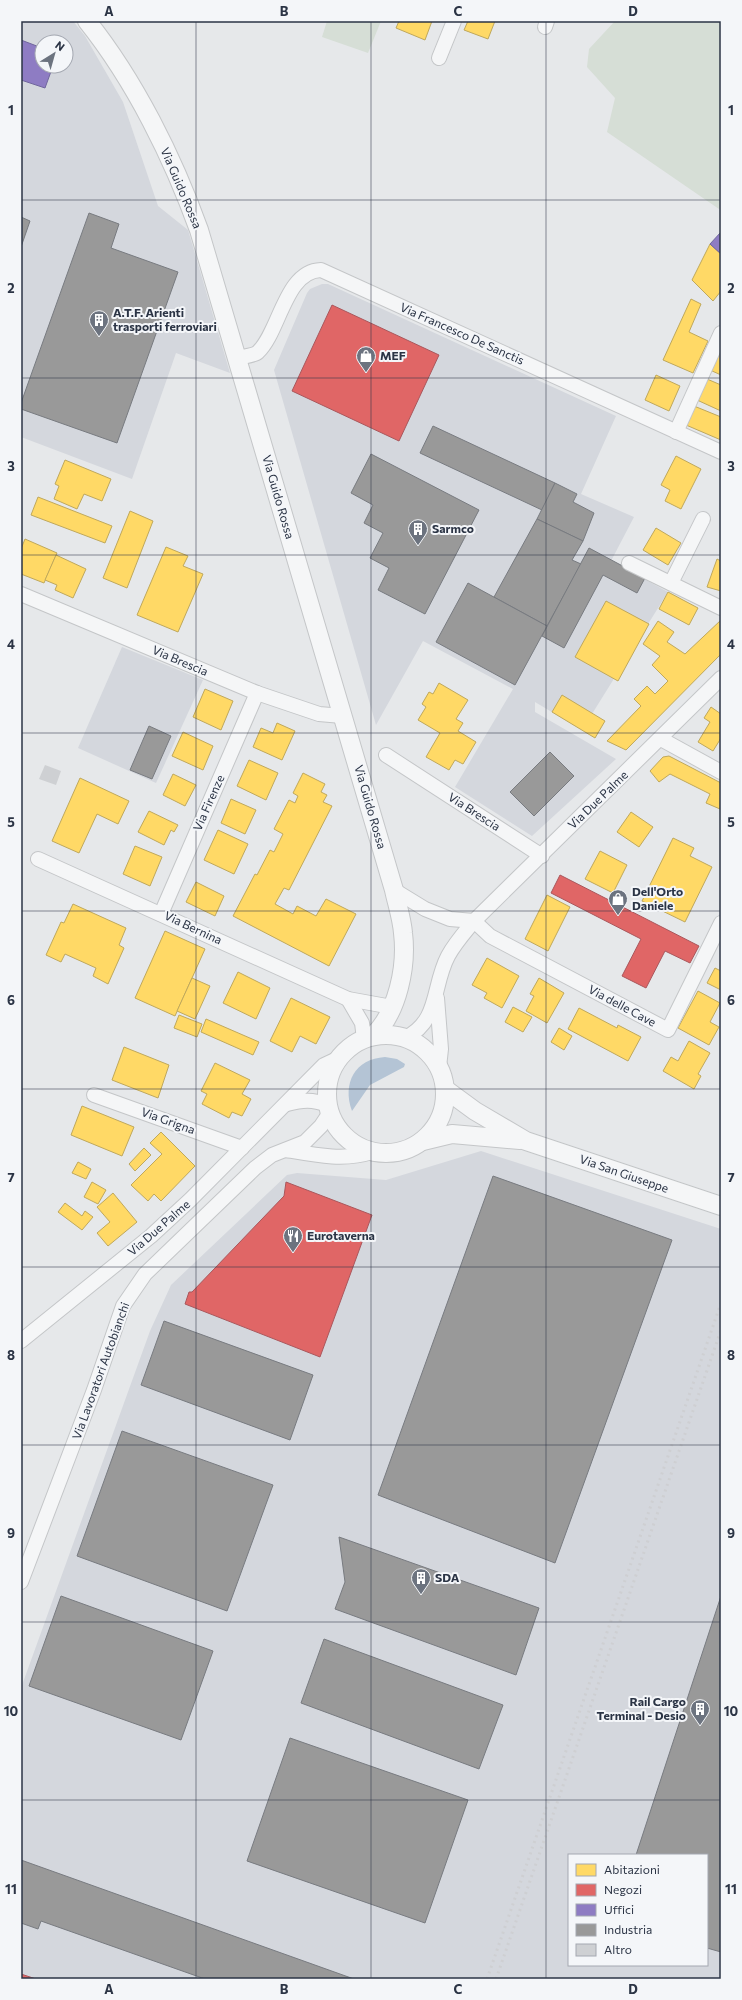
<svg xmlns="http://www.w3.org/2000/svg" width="742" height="2000" font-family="Commissioner,sans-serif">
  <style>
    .built { fill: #d4d7dd; fill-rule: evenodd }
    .green { fill: #d6ded6 }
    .water { fill: #b4c4d5 }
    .homes { fill: #ffd966; stroke: #bfa85c }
    .shops { fill: #e06666; stroke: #aa575c }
    .offices { fill: #8e7cc3; stroke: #70669d }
    .industry { fill: #999; stroke: #787b80 }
    .building { fill: #ced0d3 }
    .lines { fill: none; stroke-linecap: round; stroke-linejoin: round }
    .minor-casing { stroke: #c4c6c8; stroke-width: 16 }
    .tertiary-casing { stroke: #c4c6c8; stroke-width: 20 }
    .minor { stroke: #f5f6f7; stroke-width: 14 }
    .tertiary { stroke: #f5f6f7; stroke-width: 18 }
    .rail { stroke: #cecfd2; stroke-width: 3; stroke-dasharray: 2 4; stroke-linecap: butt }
    .grid { fill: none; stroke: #2b3445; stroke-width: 1; stroke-opacity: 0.55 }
    .labels { text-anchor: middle; stroke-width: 4; stroke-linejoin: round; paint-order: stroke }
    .street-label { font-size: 12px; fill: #2b3445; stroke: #f4f6f9 }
    .poi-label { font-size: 12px; font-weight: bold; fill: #2b3445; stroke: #f4f6f9; text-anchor: start }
    .neatline { fill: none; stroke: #2b3445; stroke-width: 1.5 }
    .grid-label { font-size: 13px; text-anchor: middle; font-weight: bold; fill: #2b3445 }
  </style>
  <rect width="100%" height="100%" fill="#e6e8ea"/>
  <g class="built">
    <path d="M21 21H73L85 36 123 102 158 206 188 230 230 373 176 353 132 479 21 437ZM42 42H66V66H42Z"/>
    <polygon points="322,284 328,284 616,416 581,494 634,517 611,561 668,592 582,730 535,702 535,712 616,759 532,836 455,787 513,689 423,641 376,725 274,370 307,293 310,289"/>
    <polygon points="122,647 203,680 156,783 78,748"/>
    <path d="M481 1151 721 1229V1979H21V1688L150 1331 171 1285 287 1175 297 1173 386 1180ZM569 1855H707V1965H569Z"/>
  </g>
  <g class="green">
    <polygon points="327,21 381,21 368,53 322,37"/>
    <polygon points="615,21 721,21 721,208 719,209 607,132 615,98 587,67 589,49"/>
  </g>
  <path class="water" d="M385 1057 397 1059 405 1064 404 1067 370 1085 352 1111C342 1083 355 1059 385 1057Z"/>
  <g class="homes">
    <polygon points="399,21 432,21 425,40 396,28"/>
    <polygon points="468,21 495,21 488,39 464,30"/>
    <polygon points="710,244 721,254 721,291 713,301 692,280"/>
    <polygon points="691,299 701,304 689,332 708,341 693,373 663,360"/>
    <polygon points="721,346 721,375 710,370"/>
    <polygon points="656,375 680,386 669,411 645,400"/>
    <polygon points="707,379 721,385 721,411 697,400"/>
    <polygon points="694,406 721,417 721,440 686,425"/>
    <polygon points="676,456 701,469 681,509 665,501 670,490 661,485"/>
    <polygon points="65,460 111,479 102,501 84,494 77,509 54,499 59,486 55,484"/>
    <polygon points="38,497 112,526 105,543 31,515"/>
    <polygon points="130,511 153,521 127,588 103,578"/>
    <polygon points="656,528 681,543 668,565 643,550"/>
    <polygon points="25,539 57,553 44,583 21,574 21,549"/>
    <polygon points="166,547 188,556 183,566 203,574 178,632 137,615"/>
    <polygon points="56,555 86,569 73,598 55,590 57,585 45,580"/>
    <polygon points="717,559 721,561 721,591 707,587"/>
    <polygon points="668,592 698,608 689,625 659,609"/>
    <polygon points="606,601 649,624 618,681 575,657"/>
    <polygon points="721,620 721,654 626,750 607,741 641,706 634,699 647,686 655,694 668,681 652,665 660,656 643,644 658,621 674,632 667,642 685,654"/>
    <polygon points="439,683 468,700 456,719 463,723 458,731 476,742 463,764 455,760 449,770 426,757 440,733 418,720 426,707 422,704 429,692 433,694"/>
    <polygon points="205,689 233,701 221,730 193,717"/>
    <polygon points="562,695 605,721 595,738 552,712"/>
    <polygon points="711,707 721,714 721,738 713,751 698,742 710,722 704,718"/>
    <polygon points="277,723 295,731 282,760 253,747 261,728 273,733"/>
    <polygon points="183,732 213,746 203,770 172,756"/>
    <polygon points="669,756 721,783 720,809 706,803 710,794 670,774 659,782 650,771 663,757"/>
    <polygon points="249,760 278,773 266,800 237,786"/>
    <polygon points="303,773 325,784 321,792 327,795 323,802 332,806 289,890 284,888 275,904 293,914 297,906 316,916 326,899 356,914 329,966 233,916 255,874 257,875 270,850 274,852 283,834 274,829 289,800 295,803 298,796 293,793"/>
    <polygon points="173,774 196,785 185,806 163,795"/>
    <polygon points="80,778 129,801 118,824 97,814 79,853 52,841"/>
    <polygon points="231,799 256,810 245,834 221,823"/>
    <polygon points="149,811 178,825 174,832 171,830 164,845 138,832"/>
    <polygon points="631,812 653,827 639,847 617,832"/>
    <polygon points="218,830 248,844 234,874 204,860"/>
    <polygon points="673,838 694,848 690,856 712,867 685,922 642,901"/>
    <polygon points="135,846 162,857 150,886 123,874"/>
    <polygon points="600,851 627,865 613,893 585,879"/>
    <polygon points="196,882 224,896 215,916 186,902"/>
    <polygon points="547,895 570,907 548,951 525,939"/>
    <polygon points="73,904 126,928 119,945 124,948 108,984 93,976 96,968 65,954 61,962 46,955 61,922 64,923"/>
    <polygon points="165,931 205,949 175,1016 135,998"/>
    <polygon points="487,958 519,976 502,1008 484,998 487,993 472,985"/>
    <polygon points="715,968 721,971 721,990 707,983"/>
    <polygon points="238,972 270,988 256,1019 223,1003"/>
    <polygon points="192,978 210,986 195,1019 177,1011"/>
    <polygon points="539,978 564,993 547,1023 526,1011 534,996 530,994"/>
    <polygon points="698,991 720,1003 710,1022 719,1027 709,1045 678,1028"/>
    <polygon points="291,998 330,1017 316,1044 300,1036 292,1052 270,1041"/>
    <polygon points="513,1007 532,1017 523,1032 505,1022"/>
    <polygon points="579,1008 617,1028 618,1025 641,1037 628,1061 568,1029"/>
    <polygon points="179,1015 202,1024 197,1037 174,1028"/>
    <polygon points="206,1019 259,1042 253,1055 201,1032"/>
    <polygon points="559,1028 572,1036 564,1050 551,1042"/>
    <polygon points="689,1041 710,1053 698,1074 701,1076 694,1089 663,1071 671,1057 678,1061"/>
    <polygon points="124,1047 169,1065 158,1098 112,1080"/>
    <polygon points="215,1063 250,1080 242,1094 251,1099 242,1116 232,1112 229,1118 202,1104 207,1094 201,1091"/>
    <polygon points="82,1106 134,1127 122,1156 71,1135"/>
    <polygon points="161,1132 195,1166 161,1201 154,1194 148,1201 131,1185 162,1154 150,1143"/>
    <polygon points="144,1148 151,1155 135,1171 129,1164"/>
    <polygon points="78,1162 91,1169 86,1179 72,1173"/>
    <polygon points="92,1182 106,1190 98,1204 84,1197"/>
    <polygon points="113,1193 137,1222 108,1246 97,1233 110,1222 97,1207"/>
    <polygon points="65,1203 82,1216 85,1211 93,1217 82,1230 58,1212"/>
  </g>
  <g class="shops">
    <polygon points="332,305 439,355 399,441 292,391"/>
    <polygon points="560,875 699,946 690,963 665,951 646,988 622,976 641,939 551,893"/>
    <polygon points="286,1182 372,1215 320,1357 185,1304 189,1292 192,1292 284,1196"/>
    <polygon points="21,1974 36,1979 21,1979"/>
  </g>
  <g class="offices">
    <polygon points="21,40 42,48 42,66 53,66 45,88 21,80"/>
    <polygon points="721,232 721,254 710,244"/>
  </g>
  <g class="industry">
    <polygon points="89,213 119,224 111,248 178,272 117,443 21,409 21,403"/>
    <polygon points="21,217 30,221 21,247"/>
    <polygon points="433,426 555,483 542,510 420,453"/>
    <polygon points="371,454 479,510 425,614 378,590 389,568 370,558 383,533 364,523 373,505 351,493"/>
    <polygon points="555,483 577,494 573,502 594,513 583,541 537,519"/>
    <polygon points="537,519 583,541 572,560 581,564 547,626 494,597"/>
    <polygon points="589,548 645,578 637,593 603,575 564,648 542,636"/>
    <polygon points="468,583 547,626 515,685 436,642"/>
    <polygon points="149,726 171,736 152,779 130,770"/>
    <polygon points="550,752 574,776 534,816 510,792"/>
    <polygon points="493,1176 672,1240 555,1563 378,1495"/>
    <polygon points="164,1321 313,1375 290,1440 141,1385"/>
    <polygon points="122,1431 273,1485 227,1611 77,1556"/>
    <polygon points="339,1537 539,1608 516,1675 335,1609 345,1582"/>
    <polygon points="61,1596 213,1651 181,1740 29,1686"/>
    <polygon points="721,1596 721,1952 707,1948 707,1855 636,1855"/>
    <polygon points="324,1639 503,1705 479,1769 301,1703"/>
    <polygon points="290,1738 468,1800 425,1923 247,1861"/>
    <polygon points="21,1860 354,1979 205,1979 41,1921 38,1929 21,1923"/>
  </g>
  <polygon class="building" points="45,765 61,771 56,785 39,779"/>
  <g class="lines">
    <defs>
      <g id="minor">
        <polyline points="545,27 547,21"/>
        <polyline points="439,58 454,21"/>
        <path d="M238 358C243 356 254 356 258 352 280 331 285 271 321 270L721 452"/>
        <polyline points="676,432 721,333"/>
        <polyline points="629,563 721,608"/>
        <polyline points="671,583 703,519"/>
        <polyline points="21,594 257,693 319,714 342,716"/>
        <polyline points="661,739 721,772"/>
        <polyline points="386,755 542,856"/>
        <polyline points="38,859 348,999 392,1007"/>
        <polyline points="394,890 425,909 450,919 474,921 490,936 668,1030 721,923"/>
        <polyline points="161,914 257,693"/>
        <polyline points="437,998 441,1049 439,1067"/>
        <polyline points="348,999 362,1023 364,1039"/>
        <path d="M405 1038C440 1021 432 986 448 956 455 943 465 932 474 921L721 678"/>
        <polyline points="94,1095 242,1148"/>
        <path d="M287 1104C302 1100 313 1099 327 1105"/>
        <path d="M286 1150C315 1155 344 1161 372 1152"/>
        <polyline points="21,1341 151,1236 190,1200 324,1065 339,1058"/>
        <polyline points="21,1582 94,1390 123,1306 145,1274 255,1168 272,1155 305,1142 321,1126 329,1114"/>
      </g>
      <g id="tertiary">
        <path d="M87 21C135 81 173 158 199 230L394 890C397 904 402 919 403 933 407 966 398 1012 373 1036"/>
        <circle cx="386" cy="1094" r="59"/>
        <polyline points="445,1089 475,1111 526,1141 721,1206"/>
        <polyline points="423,1141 452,1134 520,1140"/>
      </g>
    </defs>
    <use href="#minor" class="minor-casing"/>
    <use href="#tertiary" class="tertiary-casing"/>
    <use href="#minor" class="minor"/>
    <use href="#tertiary" class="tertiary"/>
    <g class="rail">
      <polyline points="487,1979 721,1303"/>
      <polyline points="496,1979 721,1330"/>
    </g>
  </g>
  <path class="grid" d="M196 21V1979M371 21V1979M546 21V1979M21 200H721M21 378H721M21 555H721M21 733H721M21 911H721M21 1089H721M21 1267H721M21 1445H721M21 1622H721M21 1800H721"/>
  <defs>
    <symbol id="building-pin" viewBox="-11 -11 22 30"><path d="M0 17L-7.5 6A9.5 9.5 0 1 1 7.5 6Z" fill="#6c737f" stroke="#f4f6f9"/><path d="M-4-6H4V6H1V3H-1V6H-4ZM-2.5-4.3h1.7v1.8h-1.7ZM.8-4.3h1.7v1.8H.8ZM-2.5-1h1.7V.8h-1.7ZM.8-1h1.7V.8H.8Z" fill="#fff"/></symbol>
    <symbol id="shop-pin" viewBox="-11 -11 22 30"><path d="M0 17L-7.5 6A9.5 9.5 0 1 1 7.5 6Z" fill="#6c737f" stroke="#f4f6f9"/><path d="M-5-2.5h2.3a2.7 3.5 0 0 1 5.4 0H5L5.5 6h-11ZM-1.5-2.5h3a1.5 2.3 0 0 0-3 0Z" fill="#fff"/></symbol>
    <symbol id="restaurant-pin" viewBox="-11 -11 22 30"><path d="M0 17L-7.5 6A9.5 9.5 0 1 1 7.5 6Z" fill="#6c737f" stroke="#f4f6f9"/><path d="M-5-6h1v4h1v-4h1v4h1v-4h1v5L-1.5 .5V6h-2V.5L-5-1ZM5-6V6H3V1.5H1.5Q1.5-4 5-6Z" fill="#fff"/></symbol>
  </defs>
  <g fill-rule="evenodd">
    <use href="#building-pin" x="88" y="309" width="22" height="30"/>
    <use href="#shop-pin" x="355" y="345" width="22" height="30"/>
    <use href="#building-pin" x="407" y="518" width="22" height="30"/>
    <use href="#shop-pin" x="607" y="888" width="22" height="30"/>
    <use href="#restaurant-pin" x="282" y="1225" width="22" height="30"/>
    <use href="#building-pin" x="410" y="1567" width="22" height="30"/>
    <use href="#building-pin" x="689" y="1698" width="22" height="30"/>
  </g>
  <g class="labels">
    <g class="street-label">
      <text transform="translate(181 188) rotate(67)" y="4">Via Guido Rossa</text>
      <text transform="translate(462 334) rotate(24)" y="4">Via Francesco De Sanctis</text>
      <text transform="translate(278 497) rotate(74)" y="4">Via Guido Rossa</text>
      <text transform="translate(180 661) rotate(23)" y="4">Via Brescia</text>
      <text transform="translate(598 800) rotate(-44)" y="4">Via Due Palme</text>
      <text transform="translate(209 803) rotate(-66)" y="4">Via Firenze</text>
      <text transform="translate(370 807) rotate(74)" y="4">Via Guido Rossa</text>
      <text transform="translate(474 812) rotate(33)" y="4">Via Brescia</text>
      <text transform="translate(193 928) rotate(25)" y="4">Via Bernina</text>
      <text transform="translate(622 1006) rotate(28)" y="4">Via delle Cave</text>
      <text transform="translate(168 1121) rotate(20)" y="4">Via Grigna</text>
      <text transform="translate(624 1174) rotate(19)" y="4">Via San Giuseppe</text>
      <text transform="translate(159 1228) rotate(-41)" y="4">Via Due Palme</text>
      <text transform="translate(101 1371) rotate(-70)" y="4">Via Lavoratori Autobianchi</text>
    </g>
    <g class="poi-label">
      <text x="113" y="317">A.T.F. Arienti<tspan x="113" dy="14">trasporti ferroviari</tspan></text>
      <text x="380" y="360">MEF</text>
      <text x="432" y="533">Sarmco</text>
      <text x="632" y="896">Dell'Orto<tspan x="632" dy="14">Daniele</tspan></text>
      <text x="307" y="1240">Eurotaverna</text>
      <text x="435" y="1582">SDA</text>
      <text x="686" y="1706" text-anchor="end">Rail Cargo<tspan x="686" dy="14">Terminal - Desio</tspan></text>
    </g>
  </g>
  <rect width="742" height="2000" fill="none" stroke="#f4f6f9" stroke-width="44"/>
  <rect x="568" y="1854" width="140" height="112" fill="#f4f6f9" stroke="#a4a8b1"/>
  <rect x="576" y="1864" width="20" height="12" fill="#ffd966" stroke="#a4a8b1"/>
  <text x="604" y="1874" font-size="12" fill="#2b3445">Abitazioni</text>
  <rect x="576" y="1884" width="20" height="12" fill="#e06666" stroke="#a4a8b1"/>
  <text x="604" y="1894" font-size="12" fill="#2b3445">Negozi</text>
  <rect x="576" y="1904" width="20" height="12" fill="#8e7cc3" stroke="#a4a8b1"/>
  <text x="604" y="1914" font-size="12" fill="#2b3445">Uffici</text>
  <rect x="576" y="1924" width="20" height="12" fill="#999999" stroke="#a4a8b1"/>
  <text x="604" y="1934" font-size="12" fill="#2b3445">Industria</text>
  <rect x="576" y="1944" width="20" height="12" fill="#ced0d3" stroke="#a4a8b1"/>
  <text x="604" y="1954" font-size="12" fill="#2b3445">Altro</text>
  <g transform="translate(54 54) rotate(37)"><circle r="19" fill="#f4f6f9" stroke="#a4a8b1"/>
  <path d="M0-3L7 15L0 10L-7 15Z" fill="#6c737f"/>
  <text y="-6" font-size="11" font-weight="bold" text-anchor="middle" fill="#2b3445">N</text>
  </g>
  <rect x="22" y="22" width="698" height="1956" class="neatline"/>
  <g class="grid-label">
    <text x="109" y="16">A</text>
    <text x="284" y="16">B</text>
    <text x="458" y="16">C</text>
    <text x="633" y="16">D</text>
    <text x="11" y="115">1</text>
    <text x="731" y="115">1</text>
    <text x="11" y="293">2</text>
    <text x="731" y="293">2</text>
    <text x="11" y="471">3</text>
    <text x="731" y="471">3</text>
    <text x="11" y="649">4</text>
    <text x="731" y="649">4</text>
    <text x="11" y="827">5</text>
    <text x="731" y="827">5</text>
    <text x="11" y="1005">6</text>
    <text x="731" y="1005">6</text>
    <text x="11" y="1182">7</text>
    <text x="731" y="1182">7</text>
    <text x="11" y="1360">8</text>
    <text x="731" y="1360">8</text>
    <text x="11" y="1538">9</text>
    <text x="731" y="1538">9</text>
    <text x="11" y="1716">10</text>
    <text x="731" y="1716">10</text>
    <text x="11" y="1894">11</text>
    <text x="731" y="1894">11</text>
    <text x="109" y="1994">A</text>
    <text x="284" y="1994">B</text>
    <text x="458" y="1994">C</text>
    <text x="633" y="1994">D</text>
  </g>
</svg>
